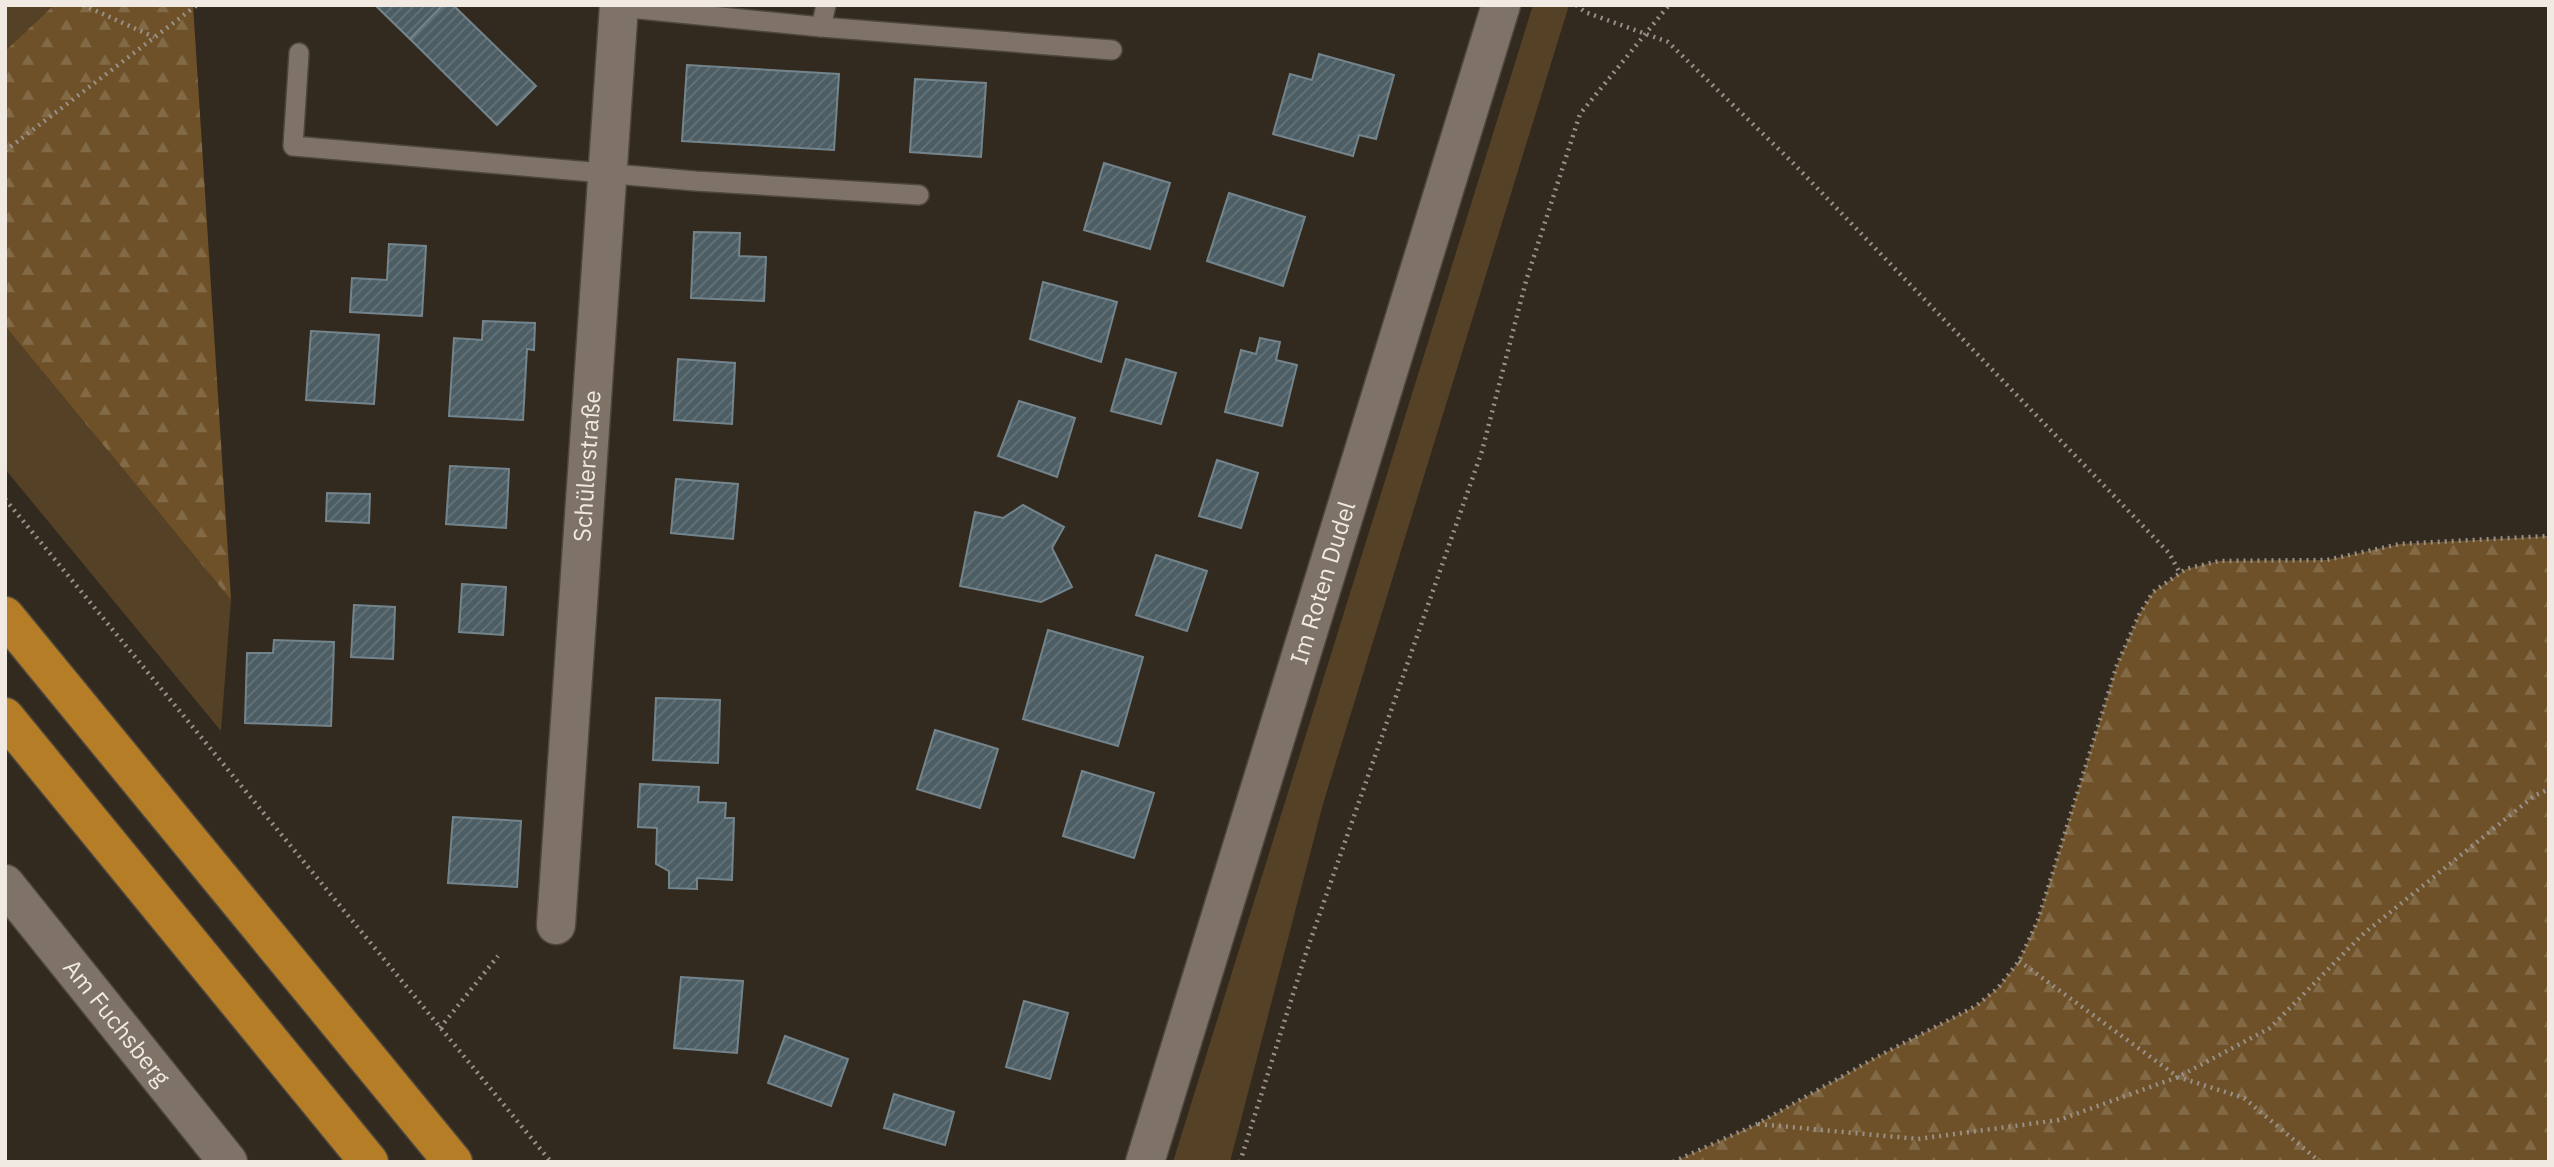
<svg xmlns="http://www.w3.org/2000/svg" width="2554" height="1167" font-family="'IBM Plex Sans',sans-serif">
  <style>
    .grass { fill: #554125 }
    .forest { fill: url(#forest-firs) }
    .building { fill: url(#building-hatch); stroke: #73848c; stroke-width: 2 }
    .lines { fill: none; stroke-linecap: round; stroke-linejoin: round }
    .lane-casing { stroke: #4e473d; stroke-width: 22 }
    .street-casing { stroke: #4e473d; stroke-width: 41 }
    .highway-casing { stroke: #4e473d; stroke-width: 41 }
    .path { stroke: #989188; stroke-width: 4.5; stroke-dasharray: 2 5; stroke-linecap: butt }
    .lane { stroke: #7e7366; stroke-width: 19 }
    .street { stroke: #7e7366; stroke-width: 38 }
    .highway { stroke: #b57d25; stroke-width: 38 }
    .labels { text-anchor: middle; stroke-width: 5; stroke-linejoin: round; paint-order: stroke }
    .street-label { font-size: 24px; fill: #f0eae3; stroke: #292115 }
  </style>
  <defs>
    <pattern id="forest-firs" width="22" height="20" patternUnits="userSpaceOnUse" patternTransform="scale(1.75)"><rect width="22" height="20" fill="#6e5128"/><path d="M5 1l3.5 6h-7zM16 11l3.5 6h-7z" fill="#836a47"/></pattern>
    <pattern id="building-hatch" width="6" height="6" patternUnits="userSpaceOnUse" patternTransform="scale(1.75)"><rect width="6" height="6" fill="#4c5d64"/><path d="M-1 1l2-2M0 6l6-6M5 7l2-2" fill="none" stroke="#66747a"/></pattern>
  </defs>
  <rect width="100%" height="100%" fill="#332a1f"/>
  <g class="grass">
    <polygon points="5,5 54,5 5,51"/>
    <polygon points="1533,5 1569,5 1323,804 1230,1162 1173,1162"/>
    <polygon points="5,326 231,600 221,731 5,469"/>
  </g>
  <g class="forest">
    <polygon points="54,5 193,5 231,600 5,326 5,51"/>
    <polygon points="2549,536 2549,1162 1673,1162 1757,1124 1875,1058 1976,1006 1998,988 2019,961 2038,920 2117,665 2139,615 2153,592 2186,569 2219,561 2327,560 2400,544"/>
  </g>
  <g class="building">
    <polygon points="375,5 443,5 410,39"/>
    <polygon points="443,5 453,5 536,86 497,125 410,39"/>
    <polygon points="1319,54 1394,75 1376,139 1359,135 1353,156 1273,134 1290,74 1312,80"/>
    <polygon points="687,65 839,74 834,150 682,141"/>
    <polygon points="915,79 986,83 981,157 910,152"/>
    <polygon points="1104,163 1170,183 1150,249 1084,230"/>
    <polygon points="1229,193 1305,217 1283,286 1207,261"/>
    <polygon points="694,232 740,233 739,256 766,257 764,301 691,298"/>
    <polygon points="389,244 426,246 422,316 350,312 352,278 387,280"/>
    <polygon points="1043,282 1117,302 1101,362 1030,339"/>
    <polygon points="483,321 535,323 534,350 527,349 523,420 449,416 454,338 482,340"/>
    <polygon points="311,331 379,335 374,404 306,400"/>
    <polygon points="1260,338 1280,342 1276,360 1297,365 1282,426 1225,412 1241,350 1256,354"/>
    <polygon points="678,359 735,363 732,424 674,420"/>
    <polygon points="1126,359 1176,373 1161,424 1111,411"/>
    <polygon points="1019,401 1075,418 1057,477 998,456"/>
    <polygon points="1217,460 1258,473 1241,528 1199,516"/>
    <polygon points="450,466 509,469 506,528 446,524"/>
    <polygon points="676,479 738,484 733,539 671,533"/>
    <polygon points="327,493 370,494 369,523 326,521"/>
    <polygon points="1023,505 1064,527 1052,548 1072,587 1041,602 960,586 975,512 1003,518"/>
    <polygon points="1156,555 1207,571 1187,631 1136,615"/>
    <polygon points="462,584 506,587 503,635 459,632"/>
    <polygon points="354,605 395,607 393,659 351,657"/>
    <polygon points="1048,630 1143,657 1118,746 1023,719"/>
    <polygon points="274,640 334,642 331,726 245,723 247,653 273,653"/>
    <polygon points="656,698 720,700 718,763 653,760"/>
    <polygon points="935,730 998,749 980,808 917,789"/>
    <polygon points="1082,771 1154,793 1134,858 1063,836"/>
    <polygon points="640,784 699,787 698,802 726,803 725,818 734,818 732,880 697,878 697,889 669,888 669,871 656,864 657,828 638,827"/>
    <polygon points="453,817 521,821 517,887 448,883"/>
    <polygon points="681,977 743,981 737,1053 674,1048"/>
    <polygon points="1024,1001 1068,1013 1050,1079 1006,1067"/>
    <polygon points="785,1036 848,1059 831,1106 768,1083"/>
    <polygon points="894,1094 954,1112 945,1145 884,1128"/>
  </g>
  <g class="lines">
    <defs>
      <g id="lane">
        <polyline points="619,7 821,27 1112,50"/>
        <polyline points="821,27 826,5"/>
        <polyline points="299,53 293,146 695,181 919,195"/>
      </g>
      <g id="street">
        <path id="s1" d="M5 884 228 1162"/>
        <path id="s2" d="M556 925 619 5"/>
        <path id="s3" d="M1145 1162 1501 5"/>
      </g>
      <g id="highway">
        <polyline points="5,616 453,1162"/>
        <polyline points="5,717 369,1162"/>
      </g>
    </defs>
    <use href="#lane" class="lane-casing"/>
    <use href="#street" class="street-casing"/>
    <use href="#highway" class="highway-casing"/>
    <g class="path">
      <polyline points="83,5 154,37"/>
      <polyline points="1576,5 1585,12 1668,42 1792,162 2169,553 2180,573"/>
      <polyline points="5,151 197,5"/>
      <polyline points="5,499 551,1162"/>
      <polyline points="2019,961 2178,1077 2244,1098 2320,1162"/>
      <polyline points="440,1028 498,956"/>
      <polyline points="1758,1124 1918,1139 2059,1120 2178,1077 2270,1028 2362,935 2534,796 2549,789"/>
      <polyline points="1240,1162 1306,953 1482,451 1526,281 1580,114 1669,5"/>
      <polyline points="1673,1162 1757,1124 1875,1058 1976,1006 1998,988 2019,961 2038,920 2117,665 2139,615 2153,592 2186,569 2219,561 2327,560 2400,544 2549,536"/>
    </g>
    <use href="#lane" class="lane"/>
    <use href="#street" class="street"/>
    <use href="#highway" class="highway"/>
  </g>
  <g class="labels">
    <g class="street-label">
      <text dy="8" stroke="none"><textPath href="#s2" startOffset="460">Schülerstraße</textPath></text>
      <text dy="8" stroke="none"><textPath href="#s3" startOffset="606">Im Roten Dudel</textPath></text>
      <text dy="8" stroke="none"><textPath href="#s1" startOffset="178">Am Fuchsberg</textPath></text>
    </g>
  </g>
  <rect width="2554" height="1167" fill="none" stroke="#f0eae3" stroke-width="14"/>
</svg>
